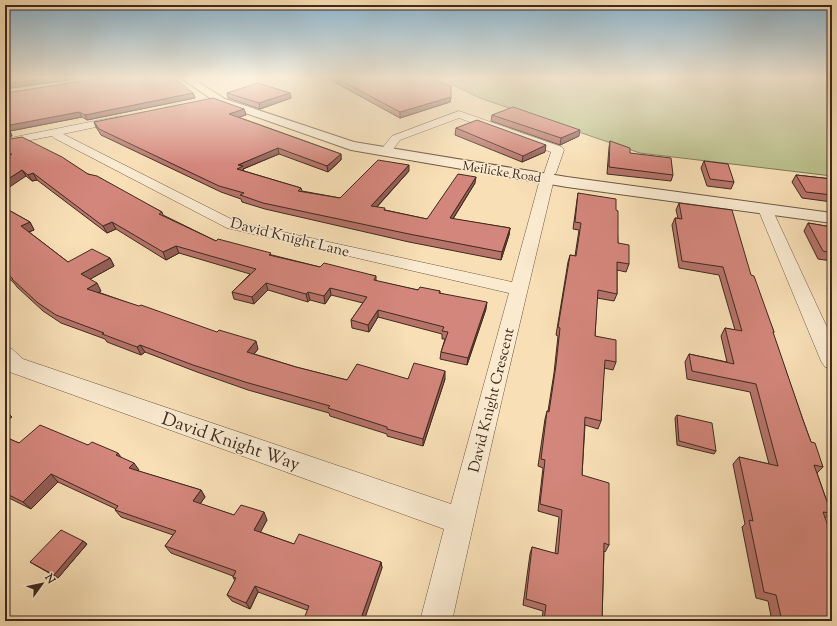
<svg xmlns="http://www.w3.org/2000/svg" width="837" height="626" font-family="'Sorts Mill Goudy',serif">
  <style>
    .green { fill: #bcc28e; stroke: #7e7656 }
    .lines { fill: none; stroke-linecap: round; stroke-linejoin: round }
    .minor-casing { stroke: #6d5744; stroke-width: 1 }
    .tertiary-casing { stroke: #6d5744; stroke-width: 2 }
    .minor { fill: #faead0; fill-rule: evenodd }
    .tertiary { fill: #faead0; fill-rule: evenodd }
    .wall { fill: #b5736a; stroke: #3f2a1e }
    .shaded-wall { fill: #945e56; stroke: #3f2a1e }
    .building { fill: #d3867b; stroke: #3f2a1e }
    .labels { text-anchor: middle; stroke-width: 3; stroke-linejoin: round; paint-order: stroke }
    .far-street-label { font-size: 13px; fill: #3f2a1e; stroke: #faead0 }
    .street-label { font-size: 15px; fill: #3f2a1e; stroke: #faead0 }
    .near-street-label { font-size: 18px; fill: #3f2a1e; stroke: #faead0 }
  </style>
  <rect width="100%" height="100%" fill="#f8dfb6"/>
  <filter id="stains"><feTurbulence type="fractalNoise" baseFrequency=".005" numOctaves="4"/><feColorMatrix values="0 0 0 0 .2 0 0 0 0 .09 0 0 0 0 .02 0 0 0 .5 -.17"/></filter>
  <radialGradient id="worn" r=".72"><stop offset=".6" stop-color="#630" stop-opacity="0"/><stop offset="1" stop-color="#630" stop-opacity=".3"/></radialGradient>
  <polygon class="green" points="469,78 832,78 832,176 640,153 480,98 447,82"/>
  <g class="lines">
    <defs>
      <g id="minor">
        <path d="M459 111 562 147 564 150 556 173 552 176 554 179C519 326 484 473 452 621H420L444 529 7 371 5 368V346L12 349 23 359 451 504 509 293 227 228 54 138 52 136 5 145V139L120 116 124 117 125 119 124 121 63 134 237 222 512 282 540 179 545 175 544 173 551 152 459 118 400 140 389 155H381L379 152 392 136Z"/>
        <polygon points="765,205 770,206 772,209 832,338 832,369 825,367 821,361 758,209 760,206"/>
      </g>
      <polygon id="tertiary" points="181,78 192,78 225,99 354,142 567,177 832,213 832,223 567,187 351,150 217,103"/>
    </defs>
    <use href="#minor" class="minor-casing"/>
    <use href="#tertiary" class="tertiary-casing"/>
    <use href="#minor" class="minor"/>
    <use href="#tertiary" class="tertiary"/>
  </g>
  <g class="wall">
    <polygon points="327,78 428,78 450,102 400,118"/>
    <polygon points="5,93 193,93 195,98 87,120 82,117 10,131 12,136 5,138"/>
    <polygon points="227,93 290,93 291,98 260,109 228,98"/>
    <polygon points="244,109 246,115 238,117 341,154 341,160 328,172 279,154 243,169 244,171 301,188 302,191 340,198 409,171 377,207 385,210 427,219 475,183 453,219 510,228 509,235 501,260 409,242 265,209 242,202 241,199 221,192 101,135 96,127 94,122"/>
    <polygon points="492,115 579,136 560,145 491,121"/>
    <polygon points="456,128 545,152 522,162 455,135"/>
    <polygon points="5,140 88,174 162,212 163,215 216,241 320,267 376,276 376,281 418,290 440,291 440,293 486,309 467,365 440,359 441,352 445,339 442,339 442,334 378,317 369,332 352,328 351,320 363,303 331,295 325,304 310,300 308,302 268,290 254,304 234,299 232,292 250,274 179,253 166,260 116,229 107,233 37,180 32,181 26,176"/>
    <polygon points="610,141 630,153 673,175 671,181 607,174 609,147"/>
    <polygon points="704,161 734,182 731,189 707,186 701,168"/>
    <polygon points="796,175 832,179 832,202 802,198 792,182"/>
    <polygon points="578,193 616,210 618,243 629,264 626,272 617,270 617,294 614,301 597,298 595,336 616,362 613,370 604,368 601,421 598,429 585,425 582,475 609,545 605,552 604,551 602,621 542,621 543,611 523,605 530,554 532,547 555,554 559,517 538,511 543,468 538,466 545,419 547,411 548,411 554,373 558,336 556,335 568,262 570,255 575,256 579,230 573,229 577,200"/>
    <polygon points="679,203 751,275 774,332 773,334 803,420 811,442 823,467 817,473 831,513 825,518 832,621 772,621 768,601 756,598 742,527 745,524 733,464 739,457 769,464 750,392 687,379 685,362 689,354 727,362 721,336 725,328 735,330 719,275 679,268 672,225 675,218 678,218 676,210"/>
    <polygon points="5,208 30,222 34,230 29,232 68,262 110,258 114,266 90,279 101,291 98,292 258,349 254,354 296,367 347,380 445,379 423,446 387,436 387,434 330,416 329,413 248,390 197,372 145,352 141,355 107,342 105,339 61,323 43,311 17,287 14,283 5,275"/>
    <polygon points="808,223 832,227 832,261 818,259 804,231"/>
    <polygon points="832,281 832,298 827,288"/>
    <polygon points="677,415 716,451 714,454 677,445 675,418"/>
    <polygon points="5,437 19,443 88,445 122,458 139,470 138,471 201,490 205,497 200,504 234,515 267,520 260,532 294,544 381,562 382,568 307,610 258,592 250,609 232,601 227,595 235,581 233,577 233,576 171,553 165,546 173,535 121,517 115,510 116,509 58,482 31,509 5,496"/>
    <polygon points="83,541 87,544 58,578 35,565 30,562"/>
  </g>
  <g class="shaded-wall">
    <polygon points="47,78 81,78 5,89 5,84"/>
    <polygon points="193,93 195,98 87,120 85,115"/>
    <polygon points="290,93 291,98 260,109 259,103"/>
    <polygon points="451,97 450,102 400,118 400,112"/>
    <polygon points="244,109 246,115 231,120 229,114"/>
    <polygon points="79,112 82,117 10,131 12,136 5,138 5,126"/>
    <polygon points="580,130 579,136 560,145 561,138"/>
    <polygon points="546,145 545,152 522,162 523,156"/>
    <polygon points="278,148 279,154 243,169 244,173 237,169 238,165"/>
    <polygon points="341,154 341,160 328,172 327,166"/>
    <polygon points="409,165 409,171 372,212 371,206"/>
    <polygon points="22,170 26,176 5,190 5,181"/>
    <polygon points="33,173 37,180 32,181 28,175"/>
    <polygon points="476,177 475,183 449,225 450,218"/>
    <polygon points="30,222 34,230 25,233 21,226"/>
    <polygon points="112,222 116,229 107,233 103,226"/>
    <polygon points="510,228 509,235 501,260 502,252"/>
    <polygon points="176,246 179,253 166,260 163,252"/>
    <polygon points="110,258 114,266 85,282 81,274"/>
    <polygon points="97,283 101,291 92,296 87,289"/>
    <polygon points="266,283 268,290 254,304 252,297"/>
    <polygon points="330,288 331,295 325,304 324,296"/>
    <polygon points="308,292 310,300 308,302 306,294"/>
    <polygon points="487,302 486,309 467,365 468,358"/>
    <polygon points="378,310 378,317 369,332 368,325"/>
    <polygon points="256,341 258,349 250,359 247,352"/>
    <polygon points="140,345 145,352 141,355 137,347"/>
    <polygon points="445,371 445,379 423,446 423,439"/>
    <polygon points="5,410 12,417 5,422"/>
    <polygon points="118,453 124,461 116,455"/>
    <polygon points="134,463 139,470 134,476 129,468"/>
    <polygon points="51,474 58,482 31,509 23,502"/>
    <polygon points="201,490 205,497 197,508 193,501"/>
    <polygon points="264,512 267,520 258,537 254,530"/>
    <polygon points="83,541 87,544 58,578 54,575"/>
    <polygon points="381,562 382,568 364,621 360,621"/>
    <polygon points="255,586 258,592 250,609 246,603"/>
  </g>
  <g class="building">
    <polygon points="5,78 47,78 5,84"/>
    <polygon points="103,78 174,78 193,93 85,115 79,112 5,126 5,93"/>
    <polygon points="336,78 428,78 451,86 451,97 400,112"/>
    <polygon points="258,83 290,93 259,103 227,93"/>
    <polygon points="213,98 244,109 229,114 341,154 327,166 278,148 238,165 243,166 237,169 301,188 298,191 340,198 378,160 409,165 371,206 385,208 384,210 427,219 458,174 476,177 450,218 510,228 502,252 409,234 263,203 240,195 244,193 219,186 99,129 94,122"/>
    <polygon points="513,107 580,130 561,138 492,115"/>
    <polygon points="477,120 546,145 523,156 456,128"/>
    <polygon points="5,128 9,130 5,131"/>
    <polygon points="22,137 62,157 88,174 97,176 162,212 159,214 216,241 218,239 271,253 269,255 320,267 324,263 376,276 374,280 418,290 420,287 440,291 439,293 487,302 468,358 441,352 448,332 442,331 444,327 378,310 368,325 351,320 367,297 330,288 324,296 308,292 306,294 266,283 252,297 232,292 256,269 176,246 163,252 112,222 103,226 33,173 28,175 22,170 5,181 5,158 12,154 5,155 5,140"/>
    <polygon points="610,141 630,148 630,153 671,158 673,175 609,167"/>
    <polygon points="704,161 728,164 734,182 710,179"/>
    <polygon points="796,175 832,179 832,195 806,192"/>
    <polygon points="578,193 616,199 616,210 618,211 618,243 629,245 629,264 617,262 617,294 598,290 595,336 616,340 616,362 605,360 601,421 585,417 582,475 609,483 609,545 604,543 602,621 544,621 546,605 526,599 532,547 558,554 562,510 540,504 545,460 541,459 547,411 549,412 556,365 560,328 558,327 570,255 576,256 581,223 575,222"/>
    <polygon points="679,203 732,210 751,275 754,276 774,332 773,332 803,420 811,442 815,443 823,467 814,465 831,513 823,512 832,537 832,621 782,621 776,595 764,592 749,520 753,521 739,457 778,466 756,384 692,371 689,354 734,364 725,328 742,331 723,267 682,261 675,218 682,219"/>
    <polygon points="5,208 30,222 21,226 68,262 92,249 110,258 81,274 97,283 87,289 139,306 141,305 217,332 219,330 256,341 247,352 296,367 347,380 357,364 408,379 414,363 445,371 423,439 387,429 387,427 328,408 330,406 245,382 193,365 140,345 137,347 102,334 104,333 56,315 38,303 12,279 13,279 5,272"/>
    <polygon points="808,223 832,227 832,253 823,251"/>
    <polygon points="677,415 712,423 716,451 679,441"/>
    <polygon points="40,425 88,445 92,442 118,453 116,455 134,463 129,468 201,490 193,501 234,515 241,505 264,512 254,530 294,544 299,534 381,562 360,621 303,621 309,606 255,586 246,603 227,595 236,578 233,577 236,571 165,546 176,531 115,510 118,506 51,474 23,502 5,493 5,437 19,443"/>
    <polygon points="61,530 83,541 54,575 30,562"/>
  </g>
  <linearGradient id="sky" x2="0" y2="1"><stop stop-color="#8ab7d3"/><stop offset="0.47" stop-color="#fcf1de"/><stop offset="1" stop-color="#fcf1de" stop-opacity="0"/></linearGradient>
  <rect width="837" height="165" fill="url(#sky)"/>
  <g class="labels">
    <g class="far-street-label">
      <text transform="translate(502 171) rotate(9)" y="5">Meilicke Road</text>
    </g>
    <g class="street-label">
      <text transform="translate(290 237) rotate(14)" y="5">David Knight Lane</text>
      <text transform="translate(491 400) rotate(-76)" y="5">David Knight Crescent</text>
    </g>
    <g class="near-street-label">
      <text transform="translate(231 441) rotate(19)" y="6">David Knight Way</text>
    </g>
  </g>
  <rect width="837" height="626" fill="none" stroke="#f8dfb6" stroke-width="20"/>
  <rect x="6" y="6" width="825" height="614" fill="none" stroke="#3f2a1e" stroke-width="2"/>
  <rect x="10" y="10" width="817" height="606" fill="none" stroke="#3f2a1e"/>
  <g transform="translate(42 584) rotate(57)" stroke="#faead0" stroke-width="3" paint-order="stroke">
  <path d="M0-3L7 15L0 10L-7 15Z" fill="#3f2a1e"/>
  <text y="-6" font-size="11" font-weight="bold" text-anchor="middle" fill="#3f2a1e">N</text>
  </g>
  <rect width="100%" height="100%" filter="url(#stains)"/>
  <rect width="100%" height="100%" fill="url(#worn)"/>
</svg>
